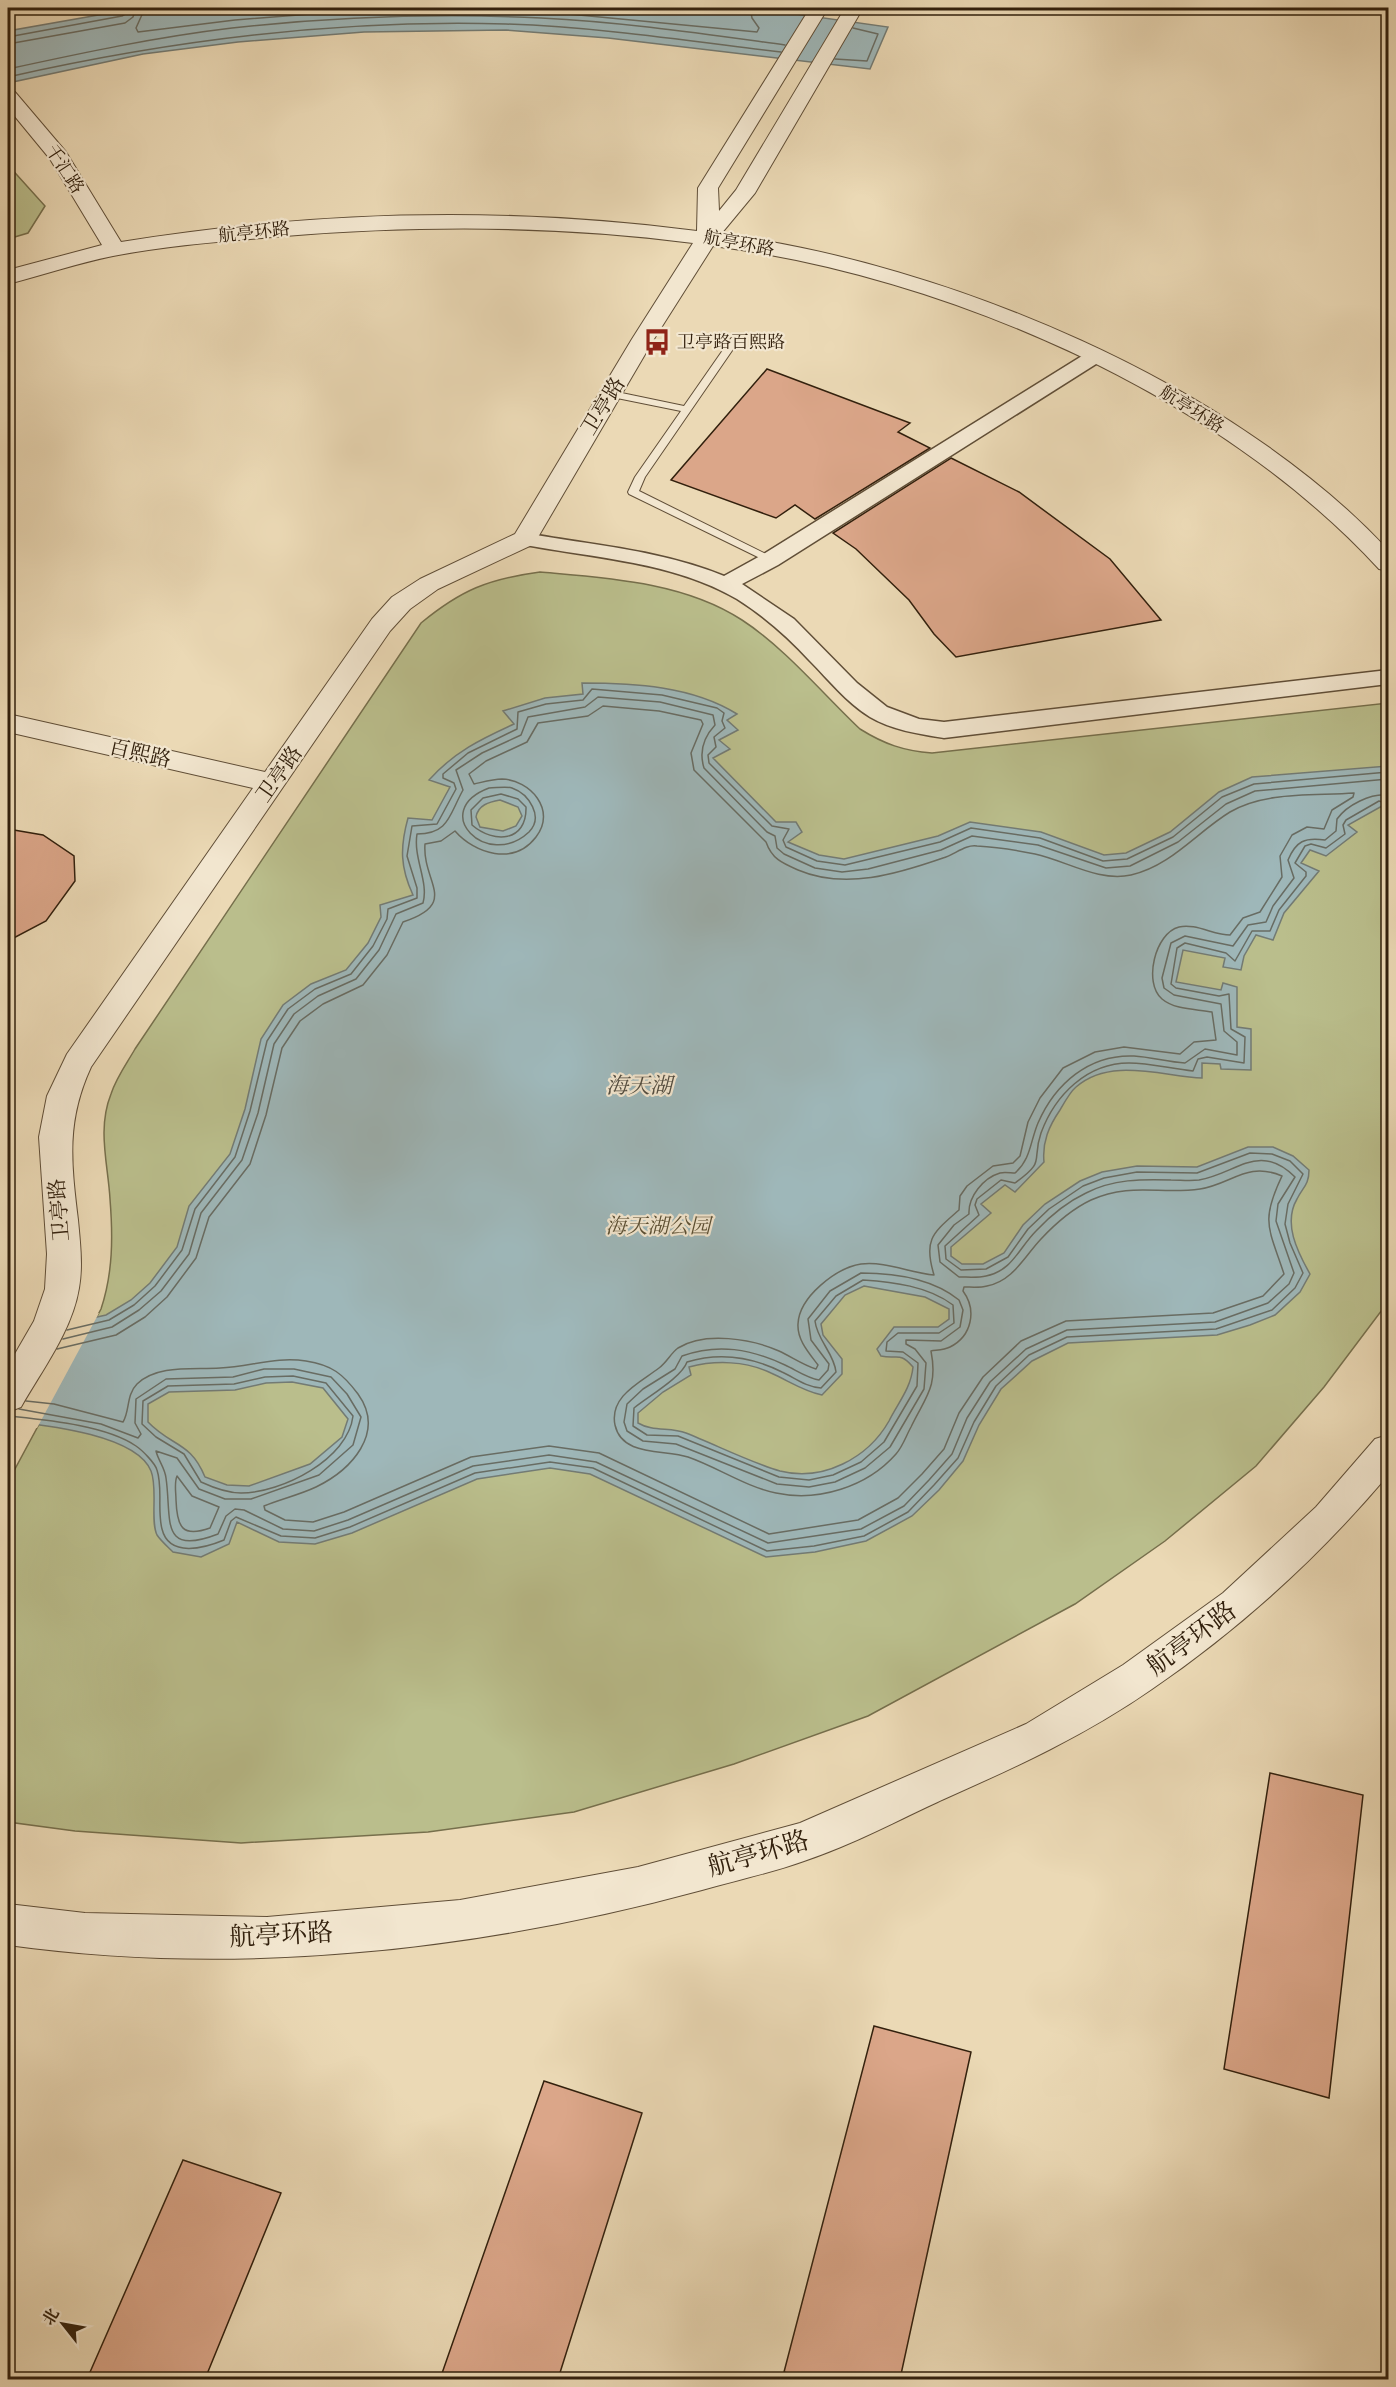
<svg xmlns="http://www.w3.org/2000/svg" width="1396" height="2387" font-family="'IM FELL Double Pica','Noto Serif SC',serif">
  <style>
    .green { fill: #babe8c; stroke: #766f4c; stroke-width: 1.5 }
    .water { fill: #9eb7b9; stroke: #737b74; stroke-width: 1.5; fill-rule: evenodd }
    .pier { fill: #ebd9b5 }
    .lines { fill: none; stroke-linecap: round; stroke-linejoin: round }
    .shore { stroke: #686c63; stroke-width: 1.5 }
    .building { fill: #dba689; stroke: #32200d; stroke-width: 1.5 }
    .service-casing { stroke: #604e37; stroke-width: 2 }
    .minor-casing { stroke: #604e37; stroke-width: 3 }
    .tertiary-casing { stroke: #604e37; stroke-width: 2 }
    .service { fill: #f2e6cf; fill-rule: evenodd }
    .minor { fill: #f2e6cf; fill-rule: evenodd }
    .tertiary { fill: #f2e6cf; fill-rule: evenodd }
    .labels { text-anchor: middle; stroke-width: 4.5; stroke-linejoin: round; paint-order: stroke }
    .far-street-label { font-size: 18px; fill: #32200d; stroke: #f2e6cf }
    .far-poi-label { font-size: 18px; fill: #32200d; stroke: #f2e6cf; text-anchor: start }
    .street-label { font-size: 21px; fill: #32200d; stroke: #f2e6cf }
    .park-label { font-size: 21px; font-style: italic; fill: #5b4f33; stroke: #f2e6cf }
    .water-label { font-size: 22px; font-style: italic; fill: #524d41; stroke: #f2e6cf }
    .near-street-label { font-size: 26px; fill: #32200d; stroke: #f2e6cf }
  </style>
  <rect width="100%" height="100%" fill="#ebd9b5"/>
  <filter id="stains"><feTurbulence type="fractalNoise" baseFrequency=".00333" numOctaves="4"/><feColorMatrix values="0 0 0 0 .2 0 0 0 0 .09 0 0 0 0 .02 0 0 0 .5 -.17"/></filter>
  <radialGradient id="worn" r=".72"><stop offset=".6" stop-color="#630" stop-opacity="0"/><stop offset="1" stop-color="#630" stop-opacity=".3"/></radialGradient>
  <g class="green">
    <polygon points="8,165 45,206 28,233 8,239"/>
    <path d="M540 572C608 578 684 582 742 620 785 648 823 694 860 729 884 744 904 751 932 753L1388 703V1302L1324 1387 1256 1466 1165 1541 1075 1604 868 1716 734 1764 574 1812 428 1832 241 1843 75 1831 8 1822V1482L101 1309C113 1273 113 1237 110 1199 108 1164 97 1129 111 1094 116 1078 127 1063 135 1049L421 623C461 590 488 579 540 572Z"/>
  </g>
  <g class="water">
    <polygon points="138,8 754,8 888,27 870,69 608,38 506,30 364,32 238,42 143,54 8,83 8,31"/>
    <path d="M582 683C634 683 692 686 737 714L727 720 738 730 719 740 730 749 713 758 776 822H796L802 832 788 842 819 855 844 859 938 836 970 822 1041 832 1104 855 1126 853 1170 832 1219 792 1252 777 1388 766V813L1382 806 1348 825 1357 832 1326 856 1310 850 1301 863 1319 871 1284 913 1273 940 1256 935 1244 956 1241 970 1223 967 1225 958 1183 950 1176 982 1221 990 1223 983 1237 987V1027L1251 1029V1070L1221 1069 1220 1064 1202 1063V1078C1162 1076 1110 1057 1076 1087 1070 1092 1064 1103 1060 1110 1049 1126 1042 1142 1044 1162L1015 1192 1005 1185 981 1204 991 1213 951 1247V1256L962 1264H983L1004 1253 1023 1225 1045 1204 1080 1181 1102 1172 1137 1166 1197 1167 1248 1147H1273L1293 1156 1309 1170C1309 1185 1303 1187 1297 1199 1283 1223 1297 1251 1310 1274L1300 1292 1275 1315 1250 1325 1217 1335 1068 1343 1032 1361 1001 1389 979 1425 963 1461 939 1490 912 1516 866 1541 815 1552 766 1557 590 1474 550 1468 477 1479 352 1533 315 1544 279 1542 237 1522 229 1544 201 1557 173 1552C168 1547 161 1541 157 1535 150 1521 158 1488 151 1471 136 1434 43 1425 8 1421V1337L106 1315 131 1300 150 1283 177 1247 189 1206 230 1154 245 1109 261 1039 283 1005 311 984 346 970 368 943 381 917 380 905 413 895C400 867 400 847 408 818L432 820 450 787 429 780C454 752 481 739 514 724L503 711 545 698 583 694ZM500 800 518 807 522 816 516 826 503 831 480 827 476 817C478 805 489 802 500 800ZM864 1286 925 1297 949 1309V1319L938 1327H894L877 1349 881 1356C898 1360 899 1351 913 1367 911 1388 898 1403 889 1421 868 1458 823 1482 780 1471 752 1463 714 1444 686 1433 670 1427 653 1432 638 1423V1413L663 1392 691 1375 689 1367C716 1360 746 1361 771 1373 789 1381 803 1391 822 1395L842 1374V1359L823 1335 821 1324 845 1295ZM292 1382 323 1388 348 1419 342 1437 310 1464 249 1486 227 1485 205 1477C190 1441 172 1447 148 1422V1404L169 1392 235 1390 266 1383Z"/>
  </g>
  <polygon class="pier" points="99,1313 37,1428 8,1425 8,1334"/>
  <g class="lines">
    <g class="shore">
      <polyline points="145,8 136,28 138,32 235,20 362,10 506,8 757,32 759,28 752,18 750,8"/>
      <polyline points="8,37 122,16 127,13 128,8"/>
      <polyline points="8,44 125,23 133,17 136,8"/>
      <polyline points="835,59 867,61 878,34 853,28"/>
      <path d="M8 69C82 53 156 37 232 28 334 17 438 13 541 18 623 22 704 34 785 45"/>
      <path d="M8 77C172 40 337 19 506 24 598 27 690 41 781 52"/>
      <path d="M489 788C496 788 506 786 512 788 529 794 544 817 529 832 487 871 428 811 489 788Z"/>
      <path d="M501 794 518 799 526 807C527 842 494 844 472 825L471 810 483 798Z"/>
      <path d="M861 1273C894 1273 933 1279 959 1300L963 1310 960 1327 941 1341 906 1340V1344L915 1349 926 1363 924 1389 890 1447 865 1468 835 1482 809 1487 777 1484 676 1444 643 1441 627 1431 624 1422 627 1404 643 1389 675 1369 682 1356C718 1343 751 1349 785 1365 796 1370 807 1378 819 1380L828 1370 829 1364 811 1340 808 1319 830 1291Z"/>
      <path d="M863 1280C893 1282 928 1286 953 1305L954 1323 939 1333H898L887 1342 886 1351 903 1352 918 1363 917 1386 884 1442 861 1462 833 1475 809 1480 779 1477 678 1436 647 1435 633 1426 634 1408C649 1396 682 1377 687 1362 720 1352 752 1357 782 1372 795 1378 806 1387 821 1388L836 1372C834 1353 817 1340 815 1321L836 1296Z"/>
      <polyline points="67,1330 109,1320 134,1305 155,1286 182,1250 195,1209 235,1157 250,1111 267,1041 288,1009 315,989 351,974 373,946 387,919 388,909 417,898 417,888 407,856 412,826 437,824 456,789 454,783 443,778 443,774 468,753 517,729 518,712 546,704 583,700 592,689 662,695 717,708 724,713 722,721 725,728 714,737 716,747 708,755 709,763 772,826 789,829 783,840 786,847 817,861 845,865 940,842 971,828 1040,838 1103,861 1127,859 1173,837 1222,797 1254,784 1388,772"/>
      <path d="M63 1339 112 1327 139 1310 161 1291 189 1254 201 1213 242 1160 258 1113 274 1044 294 1014 318 996 356 979 379 950 396 914 423 903C429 882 413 858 417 834 449 834 449 815 463 790L456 770 482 753 521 735 528 717 585 707 598 697 660 702 713 715 715 725C703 738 699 752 704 768L767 832 775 836 777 848 784 854 815 868 842 872 868 869 941 850 972 836 1038 845 1106 868 1130 866 1178 842 1226 804 1255 791 1388 779"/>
      <path d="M293 1376 326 1383 353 1416C348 1459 282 1493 241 1493 227 1493 214 1488 201 1482L184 1454 156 1437 142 1424 143 1401 168 1386 234 1384 265 1377Z"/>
      <path d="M26 1401 54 1404 123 1422C130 1411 126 1395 137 1384 158 1364 194 1370 220 1368 250 1367 276 1356 306 1361 332 1365 343 1374 358 1394 386 1433 351 1470 316 1487 299 1495 281 1499 264 1506L265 1510 285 1520 313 1522 344 1512 471 1457 549 1446 599 1453 769 1534 858 1520 898 1498 922 1474 944 1449 959 1413 983 1377 1021 1341 1066 1321 1213 1313 1263 1296 1284 1274C1269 1228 1260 1222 1282 1176 1247 1161 1232 1184 1200 1189 1161 1195 1131 1182 1091 1200 1072 1209 1055 1224 1041 1239 1024 1257 1013 1281 987 1286 980 1288 971 1287 964 1287L963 1291C977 1310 972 1336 950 1347 944 1350 937 1350 931 1351 938 1387 926 1396 911 1427 906 1436 903 1446 896 1454 867 1487 818 1502 776 1493 746 1487 717 1467 688 1457 664 1449 622 1457 615 1425 609 1396 641 1382 659 1368 667 1362 671 1353 678 1348 705 1331 752 1339 779 1351 792 1357 803 1365 816 1369L818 1365C809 1353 797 1340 798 1324 799 1297 836 1268 861 1264 886 1261 910 1273 934 1275 923 1239 933 1233 959 1210L960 1196 967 1186 993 1166 1013 1163 1020 1156 1028 1122 1040 1098 1063 1068 1095 1052 1124 1047 1180 1054 1194 1042 1216 1040 1212 1012C1197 1009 1175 1010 1162 999 1143 983 1155 933 1179 927 1195 923 1214 935 1230 935L1243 918 1260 912 1282 877 1280 856 1292 835 1307 827 1324 829 1332 810 1353 797 1354 793C1315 796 1265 791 1230 812 1197 832 1171 866 1131 875 1098 882 1067 861 1035 854 1016 850 996 847 977 846 966 844 954 855 943 858 897 874 845 890 798 870 782 863 772 859 766 842L694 770 691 753 703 724 701 720 659 711 603 706 588 716 538 723 527 742 486 761 469 774 474 784C483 782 493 779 502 779 530 780 557 810 536 837 514 866 475 854 455 831L441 841 425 844C422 883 460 903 403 922L387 955 363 985 323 1004 300 1021 282 1048 266 1115 250 1164 209 1217 196 1258 167 1297 145 1317 116 1335 57 1349"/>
      <path d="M19 1409 101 1424 138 1438 141 1434 135 1423 136 1399 166 1379 233 1377 264 1369H294L331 1377 347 1394 361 1417 353 1445 319 1475 251 1499H225L199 1489 177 1458 156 1451C158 1460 165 1468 166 1478 172 1519 159 1557 218 1534L226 1516 235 1509 244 1510 283 1529 314 1531 348 1520 473 1466 549 1455 596 1462 768 1543 861 1529 904 1506 929 1480 952 1454 967 1418 990 1382 1026 1349 1067 1330 1215 1322 1268 1303 1289 1284 1294 1273 1276 1221 1278 1204 1295 1177C1259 1141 1236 1174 1199 1180 1190 1181 1180 1180 1171 1180 1142 1179 1113 1179 1086 1193 1067 1202 1050 1216 1036 1231 1019 1248 1012 1271 986 1276 978 1278 968 1277 959 1277L940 1262 938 1245 954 1225 969 1214C968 1197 983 1178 1000 1173 1004 1172 1011 1173 1015 1173 1031 1159 1030 1142 1038 1123 1055 1084 1089 1054 1134 1056 1151 1057 1168 1062 1185 1063L1205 1049 1237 1055V1042L1224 1031 1221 1004 1174 995 1164 988 1162 978 1171 943 1185 936 1233 946 1248 925 1266 922 1273 906 1294 878 1288 860C1296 841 1305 837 1325 840L1336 831 1337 819C1347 805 1371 793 1388 795"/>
      <path d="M8 1416C45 1420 105 1425 136 1446 142 1450 155 1463 157 1470 163 1488 157 1510 162 1529 169 1558 205 1548 224 1540L231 1521 236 1517 281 1536 315 1538 350 1527 475 1473 550 1462 593 1468 767 1551 814 1546 864 1536 908 1512 934 1485 958 1458 974 1422 996 1386 1029 1355 1067 1337 1216 1329 1272 1310 1295 1288 1303 1273 1290 1243 1285 1224 1288 1204 1303 1174 1290 1161 1272 1154 1250 1153 1197 1173 1137 1172 1104 1178 1083 1186 1049 1209 1028 1229 1008 1257 986 1269 961 1270 946 1259 945 1246 979 1215 975 1205 977 1199 1001 1180 1015 1183C1047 1160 1031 1162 1041 1133 1055 1095 1087 1063 1129 1063 1150 1063 1172 1069 1193 1071L1198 1059 1207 1057 1244 1063 1245 1037 1231 1029 1229 994 1219 996 1176 988 1171 984 1177 948 1185 943 1226 953 1235 961 1252 931H1270L1279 910 1306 876V872L1295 863 1305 846 1311 844 1326 848 1345 834 1343 825 1346 820 1379 801 1388 804"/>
      <path d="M177 1476 192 1496 219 1507 210 1528C182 1538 177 1527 176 1500 176 1492 174 1483 177 1476Z"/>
    </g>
  </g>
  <g class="building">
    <polygon points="767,369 910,423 898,432 930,448 815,519 795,505 776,518 671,480"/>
    <polygon points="951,458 1019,492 1110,559 1161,620 956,657 934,634 909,600 856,549 833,533"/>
    <polygon points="8,829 43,835 74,856 75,881 46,921 8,941"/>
    <polygon points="1270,1773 1363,1795 1329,2098 1224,2069"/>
    <polygon points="874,2026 971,2052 900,2379 809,2379 784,2372"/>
    <polygon points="544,2081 642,2113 558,2379 440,2379"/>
    <polygon points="183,2160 281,2193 205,2379 87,2379"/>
  </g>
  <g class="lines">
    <defs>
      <polygon id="service" points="732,337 740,339 645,477 639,491 774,558 774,562 770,563 629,494 628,492 635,477 681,411 612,397 607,394 612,391 684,406"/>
      <path id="minor" d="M1097 349 1107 355 1104 359 778 565 742 584 794 619 857 683 887 707 919 719 944 722 1388 670V684L944 738C919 734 892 730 870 717 846 702 829 680 810 661 788 637 764 616 737 599 674 562 595 558 525 545L517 544 514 539 517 534 525 533C591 545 661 550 724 576L762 555 1090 351Z"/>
      <g id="tertiary">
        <path d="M810 8H828L718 188 719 211 736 190 845 8H863L755 193 721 234C945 263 1233 383 1388 550V571L1379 569C1218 394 947 276 713 246L654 339 534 544 438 589 410 609 390 631 91 1067C66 1121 71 1162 78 1220 80 1242 83 1266 79 1288 72 1331 42 1370 21 1407L8 1412V1366L34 1321 45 1289 47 1254 39 1137 47 1096 67 1054 253 788 8 732V714L265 772 372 619 392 597 420 579 515 534 632 339 693 243C556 225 422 225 285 236 228 241 170 245 113 256 78 263 43 275 8 284V270L102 245 50 159 8 108V90L15 92 66 152 121 242C311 211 506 206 697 231L698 188Z"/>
        <path d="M1388 1435V1475C1319 1557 1241 1628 1152 1689 1086 1735 1016 1767 944 1799 898 1820 852 1845 804 1861 771 1873 736 1880 702 1890 478 1951 238 1977 8 1945V1904L85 1913 267 1917 460 1900 638 1867 800 1823 1026 1724 1123 1665 1223 1593 1316 1507 1375 1439Z"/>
      </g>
    </defs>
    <use href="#service" class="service-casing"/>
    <use href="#minor" class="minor-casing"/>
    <use href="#tertiary" class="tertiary-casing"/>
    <use href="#service" class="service"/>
    <use href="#minor" class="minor"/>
    <use href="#tertiary" class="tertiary"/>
  </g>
  <defs>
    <symbol id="bus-bare" viewBox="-9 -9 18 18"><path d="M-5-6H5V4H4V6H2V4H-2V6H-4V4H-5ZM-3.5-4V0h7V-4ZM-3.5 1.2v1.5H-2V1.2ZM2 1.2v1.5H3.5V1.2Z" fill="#8f2418" stroke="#f2e6cf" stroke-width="2.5" paint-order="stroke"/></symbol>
  </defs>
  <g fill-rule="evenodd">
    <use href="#bus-bare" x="638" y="323" width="38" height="38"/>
  </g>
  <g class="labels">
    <g class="far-street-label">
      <text transform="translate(65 169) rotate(57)" y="6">千汇路</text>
      <text transform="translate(254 232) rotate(-6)" y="6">航亭环路</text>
      <text transform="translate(739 243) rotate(11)" y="6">航亭环路</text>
      <text transform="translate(1192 409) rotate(32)" y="6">航亭环路</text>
    </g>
    <g class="far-poi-label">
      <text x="677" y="348">卫亭路百熙路</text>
    </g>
    <g class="street-label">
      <text transform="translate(603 406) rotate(-59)" y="7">卫亭路</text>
      <text transform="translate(140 753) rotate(13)" y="7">百熙路</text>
      <text transform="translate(279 774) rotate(-55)" y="7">卫亭路</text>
      <text transform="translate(59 1210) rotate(-95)" y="7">卫亭路</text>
    </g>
    <g class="park-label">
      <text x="658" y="1233">海天湖公园</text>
    </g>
    <g class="water-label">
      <text x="639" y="1093">海天湖</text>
    </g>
    <g class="near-street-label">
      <text transform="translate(1191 1638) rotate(-37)" y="9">航亭环路</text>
      <text transform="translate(758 1853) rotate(-16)" y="9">航亭环路</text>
      <text transform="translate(281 1934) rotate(-3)" y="9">航亭环路</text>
    </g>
  </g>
  <rect width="1396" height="2387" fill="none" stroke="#ebd9b5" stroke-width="30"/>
  <rect x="9" y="9" width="1378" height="2369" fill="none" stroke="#32200d" stroke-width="3"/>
  <rect x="15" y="15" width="1366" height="2357" fill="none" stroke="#32200d" stroke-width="1.5"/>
  <g transform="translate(63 2324) rotate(301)" stroke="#f2e6cf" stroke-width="4.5" paint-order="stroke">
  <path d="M0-4.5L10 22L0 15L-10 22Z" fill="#32200d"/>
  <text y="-9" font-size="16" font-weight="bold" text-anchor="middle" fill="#32200d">北</text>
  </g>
  <rect width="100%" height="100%" filter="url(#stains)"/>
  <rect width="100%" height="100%" fill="url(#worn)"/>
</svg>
